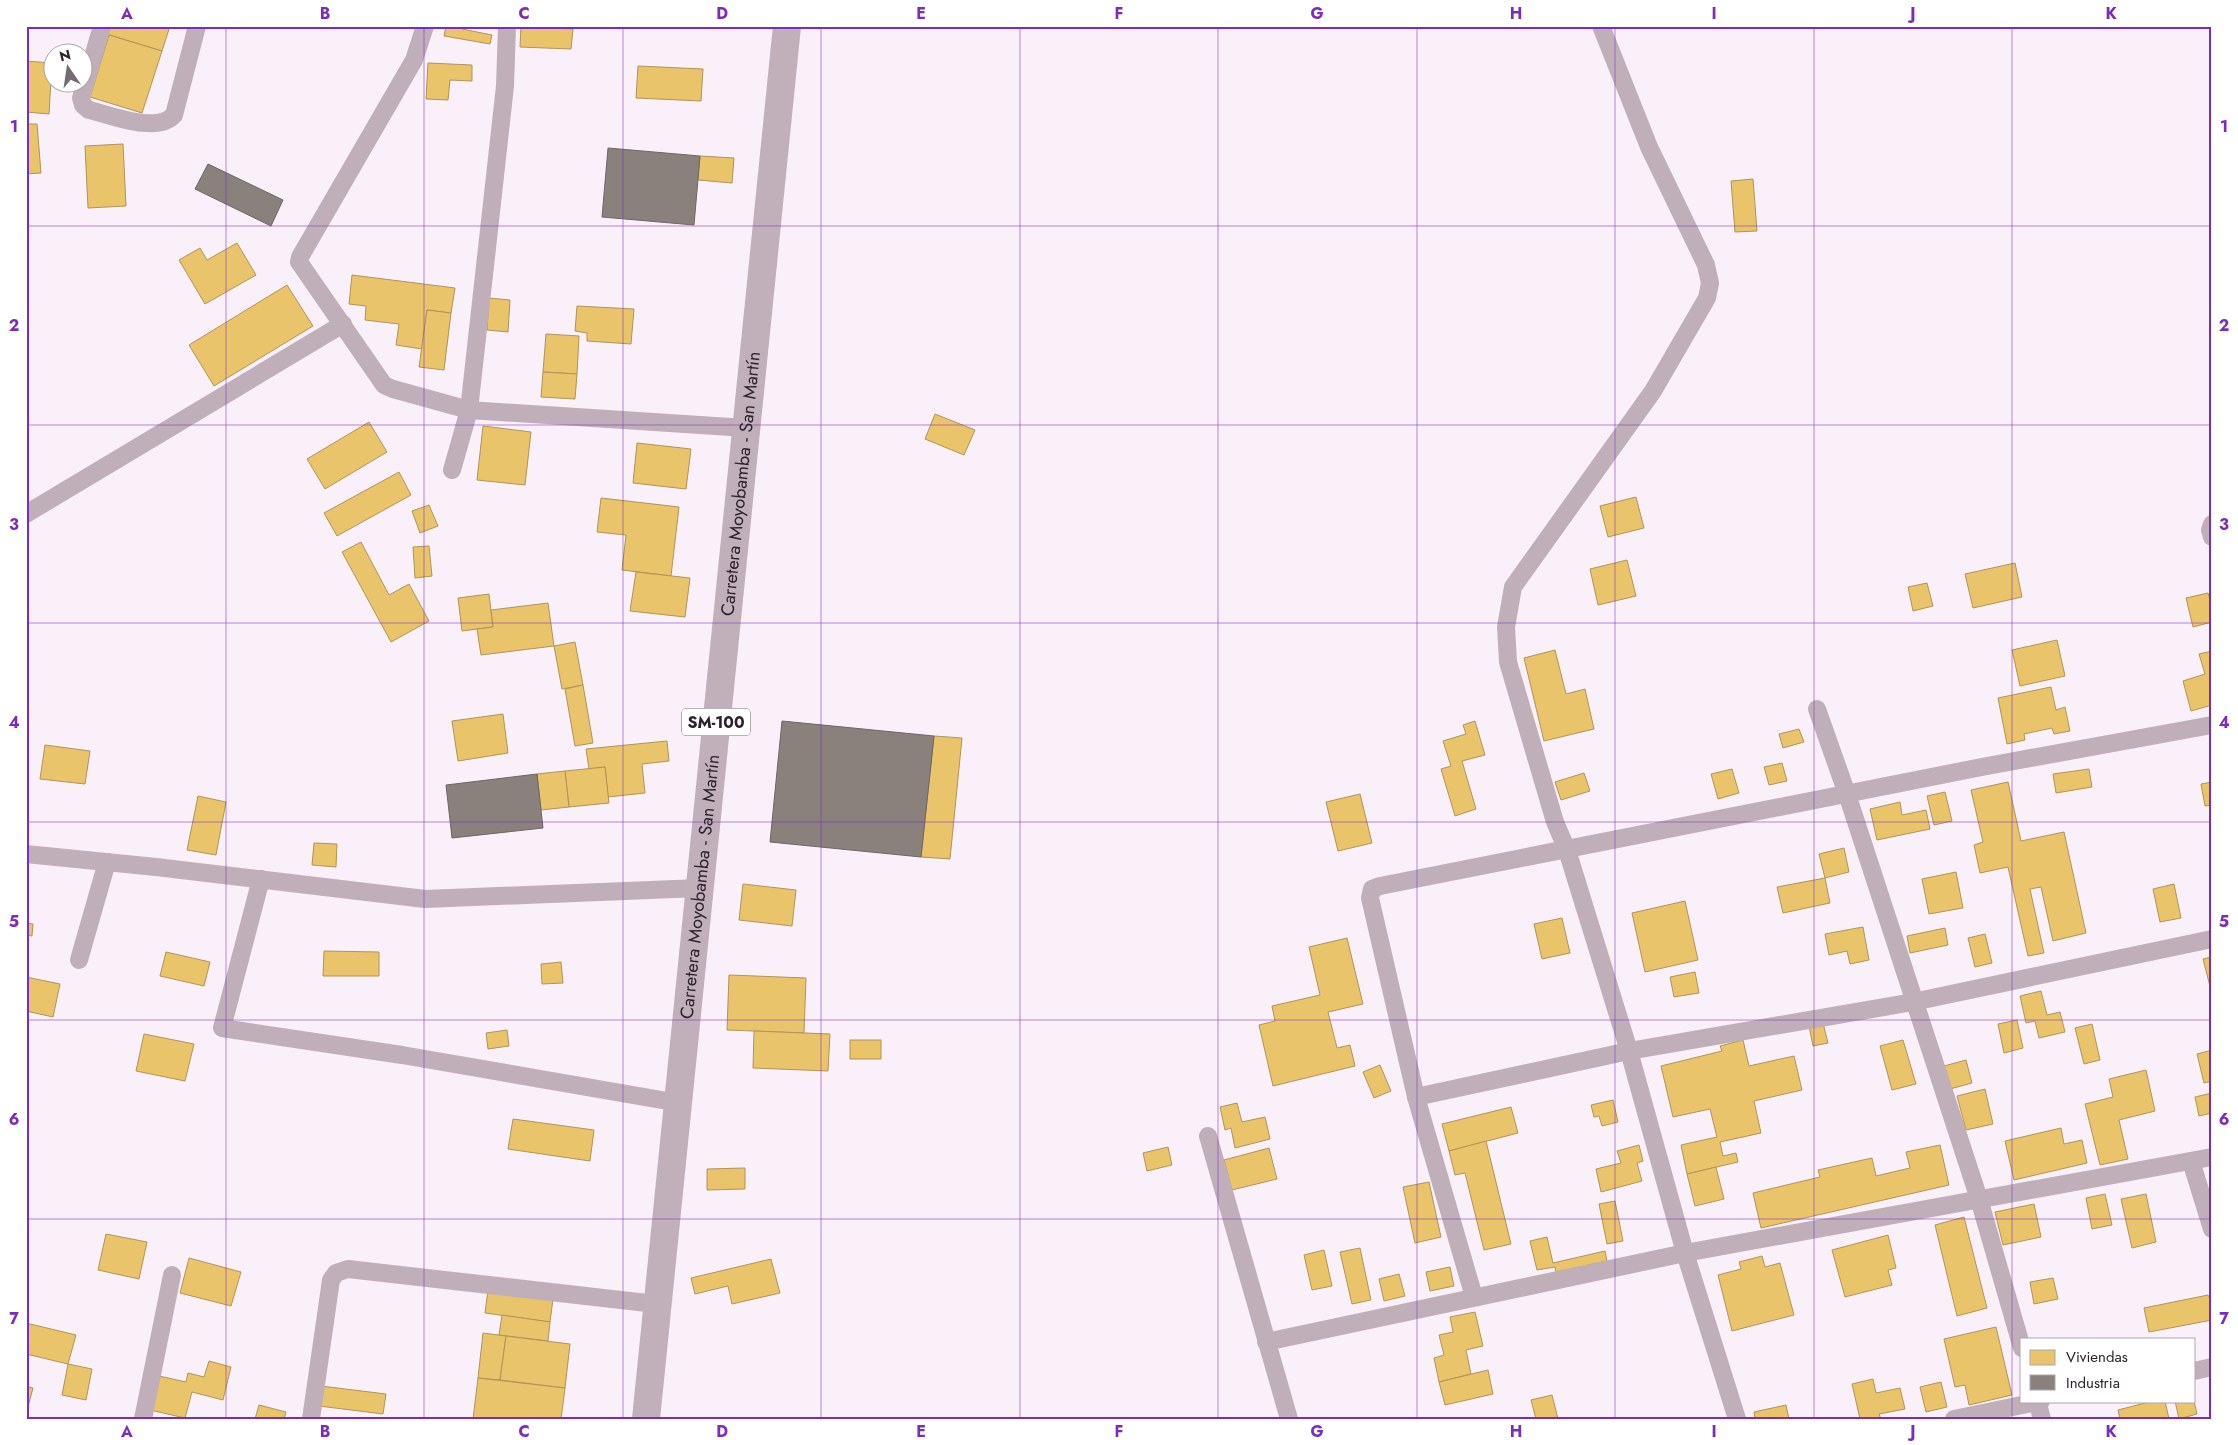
<svg xmlns="http://www.w3.org/2000/svg" width="2238" height="1445" font-family="Jost,sans-serif">
  <style>
    .homes { fill: #e9c46a; stroke: #b09458 }
    .industry { fill: #8a817c; stroke: #6e6564 }
    .lines { fill: none; stroke-linecap: round; stroke-linejoin: round }
    .minor { stroke: #c0afb9; stroke-width: 18 }
    .primary { stroke: #c1afba; stroke-width: 28 }
    .grid { fill: none; stroke: #7b2cbf; stroke-width: 1; stroke-opacity: 0.55 }
    .labels { text-anchor: middle; stroke-width: 5; stroke-linejoin: round; paint-order: stroke }
    .shield { fill: #fff; stroke: #6b656c; stroke-width: 1 }
    .shield-label { font-size: 16px; font-weight: bold; fill: #2c232d }
    .street-label { font-size: 18px; fill: #2c232d; stroke: #fff }
    .neatline { fill: none; stroke: #7b2cbf; stroke-width: 2 }
    .grid-label { font-size: 16px; text-anchor: middle; font-weight: bold; fill: #7b2cbf }
  </style>
  <rect width="100%" height="100%" fill="#faf0fa"/>
  <g class="homes">
    <polygon points="108,26 170,26 162,51 106,34"/>
    <polygon points="446,26 462,26 462,29 492,35 490,44 444,36"/>
    <polygon points="521,26 573,29 571,49 520,47"/>
    <polygon points="109,35 162,51 142,113 90,97"/>
    <polygon points="26,61 52,63 49,114 26,112"/>
    <polygon points="428,63 472,65 472,81 450,80 448,100 426,99"/>
    <polygon points="638,66 703,69 701,101 636,98"/>
    <polygon points="26,124 37,124 41,173 26,174"/>
    <polygon points="123,144 126,206 88,208 85,146"/>
    <polygon points="700,156 734,158 732,183 698,180"/>
    <polygon points="1753,179 1757,231 1735,232 1731,181"/>
    <polygon points="237,243 256,275 205,304 179,260 200,248 207,260"/>
    <polygon points="352,275 455,288 451,313 427,310 422,349 396,345 399,324 365,320 366,306 349,304"/>
    <polygon points="287,285 313,326 214,386 189,345"/>
    <polygon points="489,298 510,300 508,332 487,330"/>
    <polygon points="577,306 634,309 631,344 587,341 587,333 575,331"/>
    <polygon points="427,310 451,313 444,370 419,367"/>
    <polygon points="546,334 579,336 577,374 543,372"/>
    <polygon points="543,372 577,374 575,399 541,397"/>
    <polygon points="935,414 975,430 964,455 925,439"/>
    <polygon points="369,422 387,452 325,489 307,459"/>
    <polygon points="483,426 531,432 525,485 477,480"/>
    <polygon points="637,443 691,449 686,489 633,483"/>
    <polygon points="399,472 411,495 337,536 324,513"/>
    <polygon points="1636,497 1644,528 1608,537 1600,506"/>
    <polygon points="601,498 679,507 671,576 622,570 626,535 597,532"/>
    <polygon points="429,505 438,526 420,533 412,511"/>
    <polygon points="361,542 389,595 409,584 429,621 391,642 342,552"/>
    <polygon points="429,546 432,576 415,578 413,547"/>
    <polygon points="1627,560 1636,596 1598,605 1590,569"/>
    <polygon points="2015,563 2022,597 1973,608 1965,574"/>
    <polygon points="636,572 690,578 685,617 630,611"/>
    <polygon points="1927,583 1933,606 1913,611 1908,587"/>
    <polygon points="2208,593 2212,607 2212,622 2193,627 2186,598"/>
    <polygon points="489,594 493,627 462,631 458,598"/>
    <polygon points="548,603 554,646 481,655 477,629 493,627 491,610"/>
    <polygon points="2057,640 2065,676 2020,686 2012,650"/>
    <polygon points="575,642 583,685 562,689 554,646"/>
    <polygon points="1555,650 1566,694 1585,689 1594,729 1544,741 1524,658"/>
    <polygon points="2212,651 2212,705 2191,711 2183,681 2205,674 2199,654"/>
    <polygon points="583,685 593,743 575,746 565,689"/>
    <polygon points="2051,687 2056,710 2065,707 2070,731 2054,734 2052,728 2024,734 2025,740 2007,744 1998,698"/>
    <polygon points="503,714 508,753 458,761 452,721"/>
    <polygon points="1475,721 1485,755 1462,761 1476,809 1455,816 1441,769 1451,766 1443,741 1466,734 1463,725"/>
    <polygon points="1799,729 1804,742 1783,748 1779,734"/>
    <polygon points="934,736 962,738 950,859 921,857"/>
    <polygon points="667,741 669,761 642,764 645,793 608,797 605,767 589,769 586,749"/>
    <polygon points="45,745 90,751 85,784 40,779"/>
    <polygon points="1782,763 1787,781 1769,785 1764,767"/>
    <polygon points="605,767 609,803 569,807 565,771"/>
    <polygon points="1732,769 1739,793 1718,799 1711,774"/>
    <polygon points="2089,769 2092,787 2056,793 2053,774"/>
    <polygon points="565,771 569,807 541,810 537,774"/>
    <polygon points="1584,773 1590,791 1561,800 1555,782"/>
    <polygon points="2008,782 2021,841 2064,832 2086,933 2053,941 2041,887 2030,889 2044,953 2028,956 2008,867 1980,873 1974,845 1983,842 1971,790"/>
    <polygon points="2212,782 2212,805 2205,806 2201,784"/>
    <polygon points="1945,792 1952,821 1934,825 1927,796"/>
    <polygon points="1360,794 1372,843 1338,851 1326,802"/>
    <polygon points="198,796 226,802 216,855 187,850"/>
    <polygon points="1900,802 1902,815 1926,810 1930,829 1877,840 1870,809"/>
    <polygon points="314,843 337,844 336,867 312,865"/>
    <polygon points="1844,848 1849,872 1825,878 1819,854"/>
    <polygon points="1956,872 1963,908 1929,914 1922,879"/>
    <polygon points="1825,878 1830,903 1783,913 1777,887"/>
    <polygon points="743,884 796,890 792,926 739,920"/>
    <polygon points="2174,884 2181,918 2160,922 2153,889"/>
    <polygon points="1685,901 1698,960 1645,972 1632,913"/>
    <polygon points="1562,918 1570,953 1542,959 1534,924"/>
    <polygon points="26,923 33,924 32,936 26,935"/>
    <polygon points="1863,927 1869,960 1850,964 1847,951 1829,955 1825,934"/>
    <polygon points="1945,928 1948,945 1910,953 1907,936"/>
    <polygon points="1985,934 1992,963 1975,967 1968,938"/>
    <polygon points="1347,938 1363,1004 1328,1012 1337,1048 1350,1045 1355,1066 1273,1086 1259,1025 1275,1021 1272,1006 1320,995 1309,947"/>
    <polygon points="324,951 379,952 379,976 323,976"/>
    <polygon points="166,952 210,962 204,986 160,976"/>
    <polygon points="2212,957 2212,994 2203,959"/>
    <polygon points="561,962 563,983 542,984 541,964"/>
    <polygon points="1695,972 1699,993 1674,997 1670,977"/>
    <polygon points="729,975 806,978 804,1033 727,1030"/>
    <polygon points="26,977 60,984 53,1017 26,1011"/>
    <polygon points="2041,991 2047,1015 2060,1012 2065,1032 2039,1038 2035,1021 2026,1023 2020,996"/>
    <polygon points="2017,1020 2023,1048 2004,1053 1998,1024"/>
    <polygon points="1823,1023 1828,1043 1813,1046 1809,1026"/>
    <polygon points="2092,1024 2100,1060 2084,1064 2075,1028"/>
    <polygon points="507,1030 509,1046 488,1049 486,1033"/>
    <polygon points="754,1031 830,1034 828,1071 753,1068"/>
    <polygon points="144,1034 194,1044 185,1081 136,1071"/>
    <rect x="850" y="1040" width="31" height="19"/>
    <polygon points="1743,1040 1749,1066 1794,1056 1802,1090 1754,1101 1761,1133 1720,1142 1723,1156 1736,1153 1738,1162 1687,1174 1681,1145 1717,1137 1710,1109 1673,1117 1661,1066 1722,1051 1720,1046"/>
    <polygon points="1903,1040 1916,1084 1892,1090 1880,1046"/>
    <polygon points="2212,1050 2212,1081 2204,1083 2197,1054"/>
    <polygon points="1966,1060 1972,1083 1950,1089 1944,1066"/>
    <polygon points="1380,1065 1391,1091 1374,1098 1363,1072"/>
    <polygon points="2146,1070 2155,1111 2119,1120 2128,1159 2100,1165 2085,1104 2113,1097 2109,1079"/>
    <polygon points="1985,1089 1993,1124 1966,1130 1957,1096"/>
    <polygon points="2212,1093 2212,1113 2199,1116 2195,1097"/>
    <polygon points="1613,1100 1618,1122 1602,1126 1599,1116 1594,1117 1591,1105"/>
    <polygon points="1237,1103 1242,1122 1265,1117 1270,1139 1235,1148 1231,1128 1225,1130 1220,1107"/>
    <polygon points="1511,1107 1518,1133 1449,1151 1442,1124"/>
    <polygon points="513,1119 594,1130 590,1161 508,1149"/>
    <polygon points="2061,1128 2064,1144 2082,1140 2087,1163 2014,1180 2005,1141"/>
    <polygon points="1486,1141 1511,1244 1484,1250 1465,1173 1455,1175 1449,1151"/>
    <polygon points="1639,1145 1643,1161 1637,1163 1642,1181 1601,1192 1596,1169 1621,1163 1617,1151"/>
    <polygon points="1940,1145 1949,1185 1761,1228 1753,1193 1820,1177 1818,1170 1872,1158 1876,1176 1910,1168 1906,1152"/>
    <polygon points="1168,1147 1172,1165 1147,1171 1143,1153"/>
    <polygon points="1269,1148 1277,1179 1232,1190 1224,1160"/>
    <polygon points="1716,1167 1724,1199 1695,1206 1687,1174"/>
    <polygon points="745,1168 745,1189 707,1190 707,1169"/>
    <polygon points="1429,1182 1441,1237 1415,1243 1403,1187"/>
    <polygon points="2105,1194 2112,1225 2092,1229 2086,1198"/>
    <polygon points="2146,1194 2156,1242 2132,1248 2121,1199"/>
    <polygon points="1615,1201 1623,1241 1607,1244 1599,1204"/>
    <polygon points="2034,1204 2041,1237 2003,1245 1995,1212"/>
    <polygon points="1964,1217 1987,1308 1957,1316 1935,1225"/>
    <polygon points="106,1234 147,1242 139,1279 98,1270"/>
    <polygon points="1888,1235 1896,1268 1888,1270 1892,1285 1845,1297 1832,1250"/>
    <polygon points="1547,1237 1553,1263 1605,1251 1607,1261 1556,1272 1555,1267 1537,1270 1530,1241"/>
    <polygon points="1360,1248 1371,1300 1352,1304 1340,1252"/>
    <polygon points="1324,1250 1332,1286 1312,1290 1304,1255"/>
    <polygon points="1762,1256 1765,1267 1780,1263 1794,1315 1732,1331 1718,1275 1741,1269 1739,1262"/>
    <polygon points="189,1258 241,1272 231,1306 180,1293"/>
    <polygon points="771,1259 780,1293 732,1304 728,1286 695,1294 691,1278"/>
    <polygon points="1450,1267 1454,1286 1430,1291 1426,1272"/>
    <polygon points="1399,1274 1405,1296 1384,1301 1379,1279"/>
    <polygon points="2053,1278 2058,1299 2034,1304 2030,1282"/>
    <polygon points="488,1290 553,1299 550,1322 485,1313"/>
    <polygon points="2208,1295 2212,1303 2212,1320 2149,1332 2144,1308"/>
    <polygon points="1475,1312 1483,1346 1466,1350 1471,1374 1439,1382 1434,1358 1444,1355 1439,1335 1453,1332 1450,1317"/>
    <polygon points="502,1315 550,1322 548,1341 499,1335"/>
    <polygon points="26,1323 76,1335 68,1364 26,1354"/>
    <polygon points="1996,1327 2012,1395 1969,1405 1965,1385 1955,1387 1944,1339"/>
    <polygon points="483,1333 506,1336 500,1380 478,1378"/>
    <polygon points="506,1336 570,1344 565,1388 500,1380"/>
    <polygon points="209,1361 231,1367 223,1400 192,1392 185,1418 150,1410 159,1376 186,1382 188,1373 204,1377"/>
    <polygon points="68,1364 92,1369 86,1400 62,1395"/>
    <polygon points="1488,1370 1493,1394 1445,1405 1439,1382"/>
    <polygon points="478,1378 565,1388 561,1419 473,1419"/>
    <polygon points="1873,1379 1876,1393 1900,1388 1905,1409 1879,1414 1881,1419 1860,1419 1852,1384"/>
    <polygon points="1941,1382 1947,1407 1926,1412 1920,1387"/>
    <polygon points="26,1386 33,1388 26,1414"/>
    <polygon points="321,1386 386,1394 383,1414 319,1406"/>
    <polygon points="1552,1395 1558,1419 1536,1419 1531,1400"/>
    <polygon points="2153,1401 2165,1401 2169,1419 2120,1419 2118,1410"/>
    <polygon points="2175,1401 2194,1401 2197,1414 2179,1419"/>
    <polygon points="259,1405 286,1412 284,1419 255,1419"/>
    <polygon points="1786,1405 1789,1419 1755,1419 1754,1412"/>
  </g>
  <g class="industry">
    <polygon points="608,148 700,156 694,225 602,217"/>
    <polygon points="208,164 283,200 271,226 195,189"/>
    <polygon points="782,721 934,736 921,857 770,842"/>
    <polygon points="537,774 543,828 452,838 446,785"/>
  </g>
  <g class="lines">
    <g class="minor">
      <path d="M102 26 81 98 83 105 89 110C111 115 157 134 174 115L197 26"/>
      <polyline points="425,26 414,60 300,257 299,262 384,385 393,389 469,410 746,428"/>
      <polyline points="1601,26 1649,147 1706,265 1710,283 1707,298 1653,391 1513,587 1506,627 1508,662 1555,822 1567,850 1629,1051 1685,1253 1737,1419"/>
      <polyline points="452,470 469,410 505,86 507,26"/>
      <polyline points="26,514 343,324"/>
      <polyline points="2212,524 2210,530 2212,537"/>
      <polyline points="1817,709 1847,794 1979,1199 2022,1348"/>
      <polyline points="26,854 156,867 425,899 699,888"/>
      <polyline points="261,879 222,1028 402,1055 679,1103"/>
      <polyline points="79,960 107,862"/>
      <polyline points="1416,1097 1629,1051 1913,1002 2212,939"/>
      <polyline points="1208,1136 1289,1419"/>
      <polyline points="2191,1161 2212,1229"/>
      <polyline points="1474,1297 1416,1097 1370,898 1372,889 1380,886 1987,766 2212,725"/>
      <polyline points="1266,1342 1685,1253 2212,1157"/>
      <polyline points="2194,1371 2212,1367"/>
      <polyline points="2037,1401 2042,1419"/>
      <polyline points="143,1419 172,1275"/>
      <polyline points="311,1419 331,1280 336,1273 348,1269 656,1304"/>
      <polyline points="1954,1419 2041,1401"/>
    </g>
    <path class="primary" id="s1" d="M646 1419 787 26"/>
  </g>
  <path class="grid" d="M226 26V1419M424 26V1419M623 26V1419M821 26V1419M1020 26V1419M1218 26V1419M1417 26V1419M1615 26V1419M1814 26V1419M2012 26V1419M26 226H2212M26 425H2212M26 623H2212M26 822H2212M26 1020H2212M26 1219H2212"/>
  <g class="labels">
    <rect class="shield" x="682" y="708.5" width="68" height="27" rx="4"/>
    <g class="shield-label">
      <text x="716" y="728">SM-100</text>
    </g>
    <g class="street-label">
      <text dy="6" stroke="none"><textPath href="#s1" startOffset="940">Carretera Moyobamba - San Martín</textPath></text>
      <text dy="6" stroke="none"><textPath href="#s1" startOffset="535">Carretera Moyobamba - San Martín</textPath></text>
    </g>
  </g>
  <rect width="2238" height="1445" fill="none" stroke="#ffffff" stroke-width="55"/>
  <rect x="2020" y="1338" width="175" height="65" fill="#ffffff" stroke="#aba7ab"/>
  <rect x="2030" y="1350" width="25" height="15" fill="#e9c46a" stroke="#aba7ab"/>
  <text x="2066" y="1362" font-size="15" fill="#2c232d">Viviendas</text>
  <rect x="2030" y="1375" width="25" height="15" fill="#8a817c" stroke="#aba7ab"/>
  <text x="2066" y="1388" font-size="15" fill="#2c232d">Industria</text>
  <g transform="translate(68 68) rotate(347)"><circle r="24" fill="#ffffff" stroke="#aba7ab"/>
  <path d="M0-4L9 19L0 12L-9 19Z" fill="#746b75"/>
  <text y="-8" font-size="14" font-weight="bold" text-anchor="middle" fill="#2c232d">N</text>
  </g>
  <rect x="28" y="28" width="2182" height="1390" class="neatline"/>
  <g class="grid-label">
    <text x="127" y="19">A</text>
    <text x="325" y="19">B</text>
    <text x="524" y="19">C</text>
    <text x="722" y="19">D</text>
    <text x="921" y="19">E</text>
    <text x="1119" y="19">F</text>
    <text x="1317" y="19">G</text>
    <text x="1516" y="19">H</text>
    <text x="1714" y="19">I</text>
    <text x="1913" y="19">J</text>
    <text x="2111" y="19">K</text>
    <text x="14" y="132">1</text>
    <text x="2224" y="132">1</text>
    <text x="14" y="331">2</text>
    <text x="2224" y="331">2</text>
    <text x="14" y="530">3</text>
    <text x="2224" y="530">3</text>
    <text x="14" y="728">4</text>
    <text x="2224" y="728">4</text>
    <text x="14" y="927">5</text>
    <text x="2224" y="927">5</text>
    <text x="14" y="1125">6</text>
    <text x="2224" y="1125">6</text>
    <text x="14" y="1324">7</text>
    <text x="2224" y="1324">7</text>
    <text x="127" y="1437">A</text>
    <text x="325" y="1437">B</text>
    <text x="524" y="1437">C</text>
    <text x="722" y="1437">D</text>
    <text x="921" y="1437">E</text>
    <text x="1119" y="1437">F</text>
    <text x="1317" y="1437">G</text>
    <text x="1516" y="1437">H</text>
    <text x="1714" y="1437">I</text>
    <text x="1913" y="1437">J</text>
    <text x="2111" y="1437">K</text>
  </g>
</svg>
